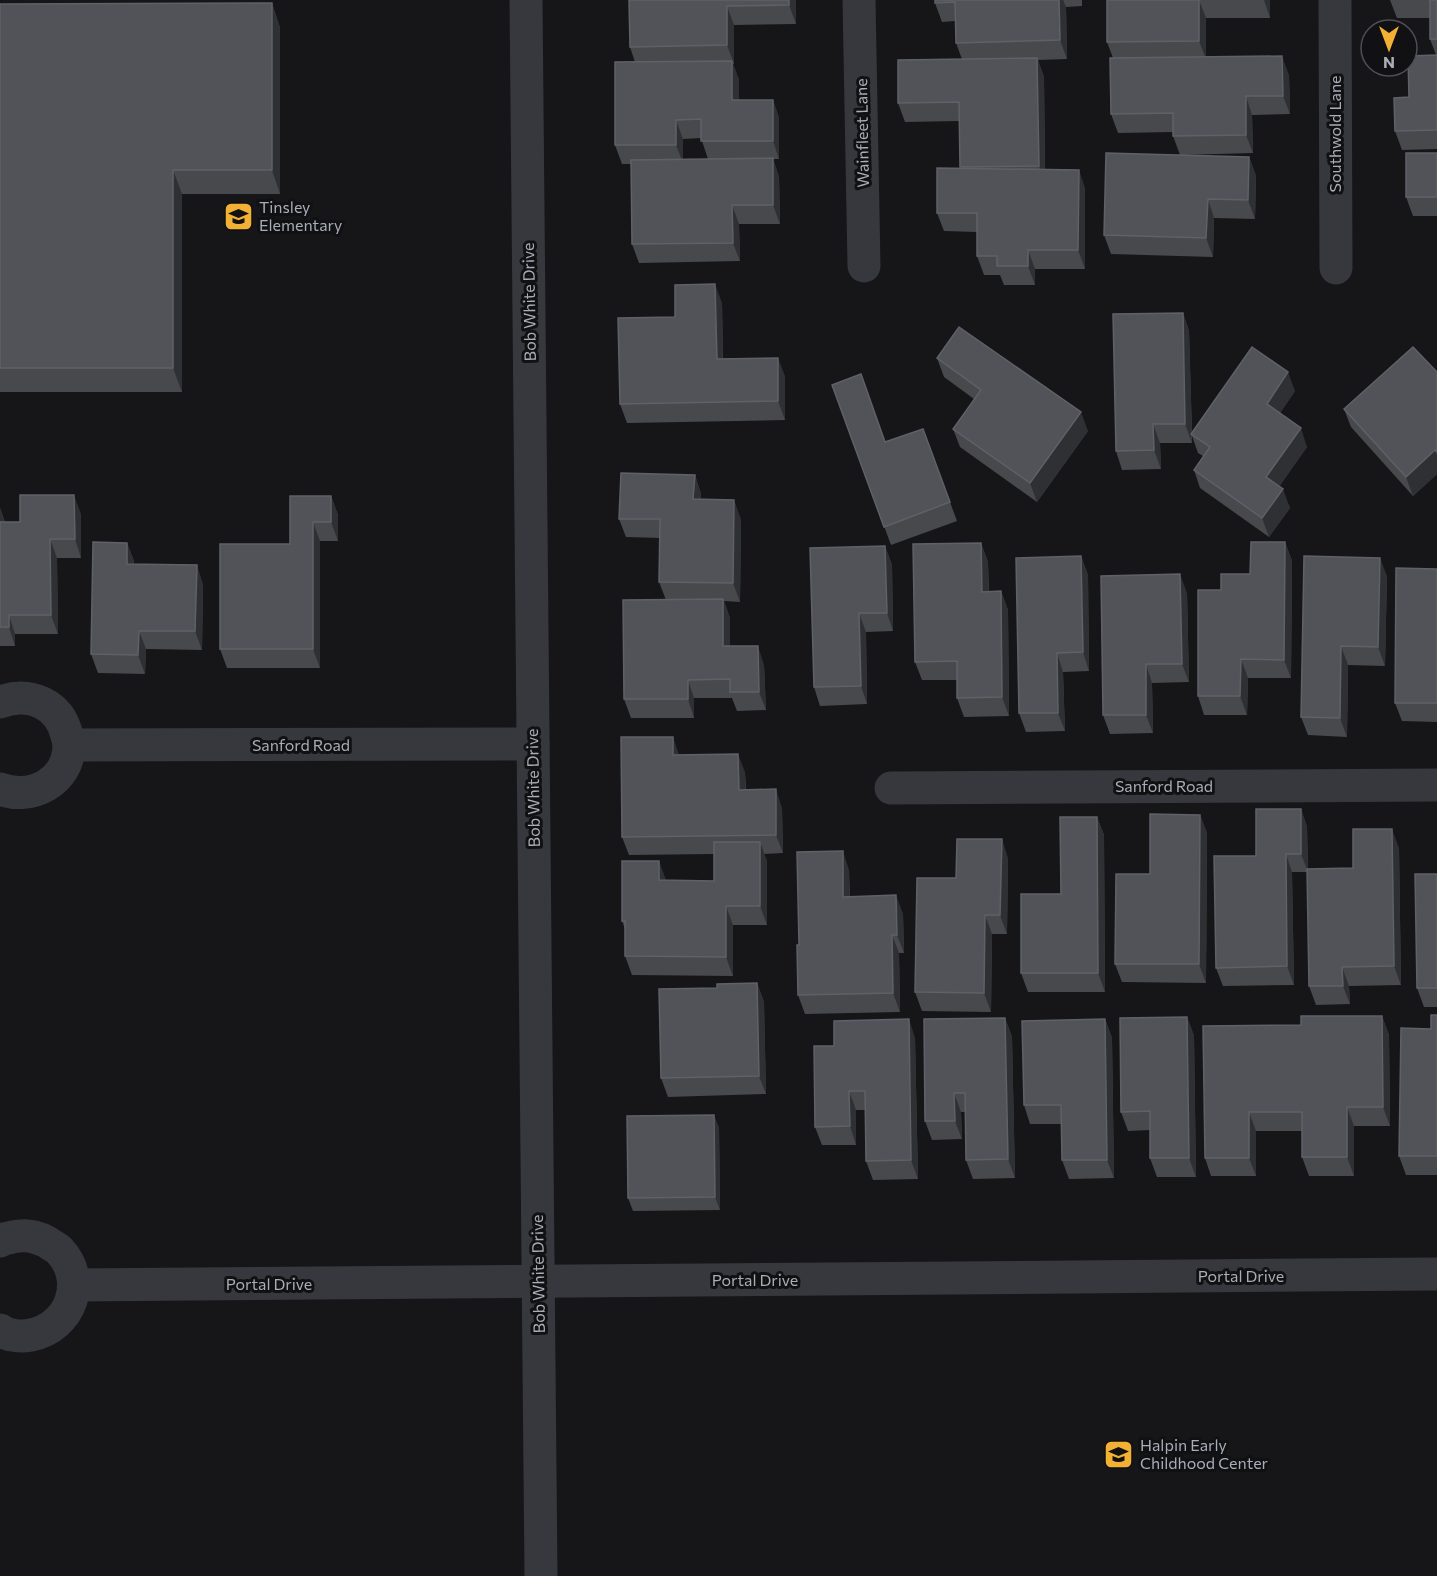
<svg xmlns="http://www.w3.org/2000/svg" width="1437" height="1576" font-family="Commissioner,sans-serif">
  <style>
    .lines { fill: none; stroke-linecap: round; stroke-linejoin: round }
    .street { stroke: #37383d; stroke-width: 33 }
    .wall { fill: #47494d; fill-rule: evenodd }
    .shaded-wall { fill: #2f3033 }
    .building { fill: #525359; stroke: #5f6168; stroke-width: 1.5 }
    .labels { text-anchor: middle; stroke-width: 6; stroke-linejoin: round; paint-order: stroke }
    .street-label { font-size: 16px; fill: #a8adb8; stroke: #111113 }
    .poi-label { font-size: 16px; fill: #a8adb8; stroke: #111113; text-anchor: start }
  </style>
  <rect width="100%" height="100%" fill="#161618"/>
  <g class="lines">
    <g class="street">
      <polyline points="526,0 541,1576"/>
      <polyline points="859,0 864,266"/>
      <polyline points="1335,0 1336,268"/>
      <path d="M0 702C30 691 60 704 67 736 68 739 69 742 69 745 69 782 31 801 0 789"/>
      <polyline points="69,745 533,744"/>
      <polyline points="891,788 1437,785"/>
      <path d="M0 1241 3 1239C9 1238 15 1236 21 1236 29 1235 40 1238 47 1242 51 1245 56 1247 59 1250 88 1280 71 1327 31 1335 21 1337 8 1336 0 1330"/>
      <polyline points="74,1285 1437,1274"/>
    </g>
  </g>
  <g class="wall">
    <path d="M629 0H796V24L734 25V64H733L739 80V100H773L779 118V159H773L779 177 780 224H739L740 261 639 263 632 244 631 164H622L615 145 635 62 630 47ZM701 138 708 159 683 160V139Z"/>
    <polygon points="935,0 1082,0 1082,6 1066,7 1067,59 1038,60 1044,77 1045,169 1085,188 1085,269 1035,269 1035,285 1004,285 1000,275 984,275 977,256 977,232 944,231 937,213 961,169 959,121 905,122 898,103 962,59 956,43 955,21 942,22 935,3"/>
    <polygon points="1107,0 1270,0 1270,18 1206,18 1206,57 1289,75 1290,114 1252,115 1253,153 1180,155 1173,136 1173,132 1118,133 1111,114 1113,58 1107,42"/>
    <polygon points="1390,0 1437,0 1437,149 1402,150 1395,131 1409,97 1436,55 1430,39 1430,18 1397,18"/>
    <polygon points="272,3 280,28 280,194 182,194 182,392 0,392 0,4"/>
    <polygon points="1437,153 1437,216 1413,216 1406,197"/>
    <polygon points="1249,157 1256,176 1255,219 1214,218 1213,257 1111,254 1104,235"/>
    <polygon points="722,303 723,359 785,376 785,420 627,423 620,404 675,317"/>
    <polygon points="1183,313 1189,331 1192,433 1295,391 1280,413 1307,447 1279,486 1290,508 1269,537 1200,488 1194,470 1203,456 1198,453 1192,436 1192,443 1160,443 1161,469 1122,470 1116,451"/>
    <polygon points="937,358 1088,431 1037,502 960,447 953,429 974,399 944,377"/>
    <polygon points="1437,372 1437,474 1413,496 1351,427 1344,409"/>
    <polygon points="832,385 885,442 923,429 957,521 891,545"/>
    <polygon points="695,475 701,494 701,500 741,519 740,602 724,601 730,618 730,646 764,665 766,710 737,711 732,698 694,698 694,718 631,718 624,699 666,600 659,582 660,538 626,537 619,519"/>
    <polygon points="331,496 338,515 338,541 320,541 320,668 227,668 220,649 290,544"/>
    <polygon points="0,508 5,522 20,522 81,514 81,558 57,558 58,634 15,634 15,646 0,646"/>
    <polygon points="1285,542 1292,561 1291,678 1248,678 1247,715 1204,715 1198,696 1221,590 1250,574"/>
    <polygon points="127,543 134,561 134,564 203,584 202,650 146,649 145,674 98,673 91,654"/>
    <polygon points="981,543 988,562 989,591 1001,591 1008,610 1009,716 964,717 957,698 957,680 922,680 915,662"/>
    <polygon points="885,546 892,565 893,631 866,632 867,704 820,706 814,687"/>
    <polygon points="1081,556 1088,575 1089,671 1063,672 1065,731 1026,732 1019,713"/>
    <polygon points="1304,556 1387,576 1385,666 1348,665 1347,737 1308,735 1301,717"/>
    <polygon points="1437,569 1437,722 1402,721 1395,703"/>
    <polygon points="1187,593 1189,682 1152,683 1153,733 1110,734 1103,715"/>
    <polygon points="679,755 745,772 746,789 782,808 783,853 764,854 767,861 767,925 733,925 733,976 632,975 625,956 625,929 622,921 666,880 714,881 714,854 629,855 622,837"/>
    <polygon points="1301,809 1307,827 1308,869 1353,868 1399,848 1401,985 1349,986 1350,1004 1316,1005 1309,986 1307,872 1292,872 1294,985 1223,986 1216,968 1256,856"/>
    <polygon points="1200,815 1207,833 1206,983 1122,982 1115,964 1150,874"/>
    <polygon points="1097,817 1104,835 1105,992 1028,992 1021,973 1061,894"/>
    <polygon points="1008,858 1007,934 992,934 991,1012 922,1011 915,992 956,878"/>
    <polygon points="849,870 850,897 903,914 904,953 899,953 900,1012 805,1014 798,995 799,945"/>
    <polygon points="1437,874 1437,1007 1424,1007 1417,988"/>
    <polygon points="757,983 764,1002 766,1094 668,1097 661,1078 717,988"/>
    <polygon points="1437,1015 1437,1175 1406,1175 1399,1156 1431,1029"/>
    <polygon points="1382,1016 1389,1035 1390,1126 1354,1126 1354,1176 1309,1176 1302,1157 1302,1131 1256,1131 1256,1176 1211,1176 1205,1158 1301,1025"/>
    <polygon points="1187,1017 1194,1036 1196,1177 1157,1177 1150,1158 1150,1130 1128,1131 1121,1112"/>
    <polygon points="1005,1018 1012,1037 1015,1178 973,1179 966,1160 966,1112 961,1112 962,1139 932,1140 925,1121"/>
    <polygon points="1105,1019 1112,1038 1114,1178 1069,1179 1062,1160 1062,1124 1030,1124 1024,1105"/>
    <polygon points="915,1038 918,1179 873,1180 866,1161 865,1110 856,1110 856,1145 822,1145 815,1127 834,1046"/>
    <polygon points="719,1127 720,1210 633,1211 628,1198"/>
  </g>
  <g class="shaded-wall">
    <polygon points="789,0 796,0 796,24 789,5"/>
    <polygon points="1059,0 1063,0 1066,7 1067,59 1060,40"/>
    <polygon points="1199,0 1206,18 1206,59 1199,41"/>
    <polygon points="1264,0 1270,0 1270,18"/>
    <polygon points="272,3 280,28 280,194 272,170"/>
    <polygon points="727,6 734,25 734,64 727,45"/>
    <polygon points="1282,56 1289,75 1290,114 1283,96"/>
    <polygon points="1037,58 1044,77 1045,184 1039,166"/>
    <polygon points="732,61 739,80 739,118 732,100"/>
    <polygon points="1246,96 1252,115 1253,153 1246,135"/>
    <polygon points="773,100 779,118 779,159 773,141"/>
    <polygon points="676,120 683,139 683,163 676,145"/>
    <polygon points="1249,157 1256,176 1255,219 1248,200"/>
    <polygon points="773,158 779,177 780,224 773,205"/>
    <polygon points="173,170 182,194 182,392 173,368"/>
    <polygon points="1079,170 1085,188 1085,269 1078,250"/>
    <polygon points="1208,199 1214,218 1213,257 1206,238"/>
    <polygon points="732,205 739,224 740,261 733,243"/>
    <polygon points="1028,250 1035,269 1035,285 1028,266"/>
    <polygon points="715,284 722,303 723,378 717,359"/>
    <polygon points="1183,313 1189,331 1192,435 1191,434 1192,443 1185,424"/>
    <polygon points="778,358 785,376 785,420 778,401"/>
    <polygon points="1288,372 1295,391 1273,423 1267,404"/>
    <polygon points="1081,412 1088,431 1037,502 1030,483"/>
    <polygon points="1153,424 1160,443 1161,469 1154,450"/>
    <polygon points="1301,428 1307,447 1273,496 1266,477"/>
    <polygon points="1435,450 1437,455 1437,474 1413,496 1406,477"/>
    <polygon points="695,475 701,494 700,518 693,499"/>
    <polygon points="1283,489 1290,508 1269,537 1262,518"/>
    <polygon points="74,495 81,514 81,558 75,539"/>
    <polygon points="331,496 338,515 338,541 331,522"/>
    <polygon points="734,500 741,519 740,602 733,583"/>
    <polygon points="0,508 5,522 5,541 0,527"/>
    <polygon points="313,522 320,541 320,668 313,649"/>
    <polygon points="50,539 57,558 58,634 51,615"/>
    <polygon points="1285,542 1292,561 1291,678 1284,660"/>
    <polygon points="127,543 134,561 133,582 127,564"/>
    <polygon points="981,543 988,562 989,610 982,592"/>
    <polygon points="885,546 892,565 893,631 887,613"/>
    <polygon points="1081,556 1088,575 1089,671 1083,652"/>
    <polygon points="1380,558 1387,576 1385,666 1378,647"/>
    <polygon points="197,565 203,584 202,650 195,631"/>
    <polygon points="1180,574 1187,593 1189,682 1182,664"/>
    <polygon points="1001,591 1008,610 1009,716 1002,697"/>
    <polygon points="723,599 730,618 730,665 723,646"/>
    <polygon points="859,613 866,632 867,704 861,686"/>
    <polygon points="9,615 15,634 15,646 9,627"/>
    <polygon points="139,631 146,649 145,674 138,655"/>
    <polygon points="758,646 764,665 766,710 759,692"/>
    <polygon points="1341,646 1348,665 1347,737 1340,718"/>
    <polygon points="1057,653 1063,672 1065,731 1058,713"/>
    <polygon points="1241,659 1248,678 1247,715 1240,696"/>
    <polygon points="1146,664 1152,683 1153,733 1146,715"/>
    <polygon points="688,680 694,698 694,718 688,699"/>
    <polygon points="673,737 679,755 673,755"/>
    <polygon points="738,754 745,772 746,808 739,790"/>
    <polygon points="776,789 782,808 783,853 776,835"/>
    <polygon points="1301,809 1307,827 1308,872 1301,854"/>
    <polygon points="1200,815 1207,833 1206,983 1199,964"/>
    <polygon points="1097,817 1104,835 1105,992 1098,973"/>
    <polygon points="1392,829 1399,848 1401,985 1394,966"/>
    <polygon points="1002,839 1008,858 1007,934 1000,915"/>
    <polygon points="760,842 767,861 767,925 760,906"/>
    <polygon points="843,851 849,870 850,915 843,897"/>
    <polygon points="1286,854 1292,872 1294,985 1287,966"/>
    <polygon points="659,861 666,880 666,899 659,880"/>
    <polygon points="896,895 903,914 904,953 897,935"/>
    <polygon points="726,906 733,925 733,976 726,957"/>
    <polygon points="985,915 992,934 991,1012 984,993"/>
    <polygon points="892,935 899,953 900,1012 893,993"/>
    <polygon points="1342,967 1349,986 1350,1004 1343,986"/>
    <polygon points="757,983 764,1002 766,1094 759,1076"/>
    <polygon points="1382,1016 1389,1035 1390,1126 1383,1107"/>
    <polygon points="1187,1017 1194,1036 1196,1177 1189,1158"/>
    <polygon points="1005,1018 1012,1037 1015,1178 1008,1159"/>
    <polygon points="909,1019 915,1038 918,1179 911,1160"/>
    <polygon points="1105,1019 1112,1038 1114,1178 1107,1160"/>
    <polygon points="849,1091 856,1110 856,1145 850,1126"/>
    <polygon points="954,1093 961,1112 962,1139 955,1121"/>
    <polygon points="1347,1107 1354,1126 1354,1176 1347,1157"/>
    <polygon points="1249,1112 1256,1131 1256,1176 1249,1158"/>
    <polygon points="714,1115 719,1127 720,1210 715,1197"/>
  </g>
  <g class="building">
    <polygon points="629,0 789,0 789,5 727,6 727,45 630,47"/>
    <polygon points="935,0 1059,0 1060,40 956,43 955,2 935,3"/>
    <polygon points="1107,0 1199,0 1199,41 1107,42"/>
    <rect x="1430" y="0" width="7" height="39"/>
    <polygon points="272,3 272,170 173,170 173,368 0,368 0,4"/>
    <polygon points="1437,55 1437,130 1395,131 1394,98 1409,97 1408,56"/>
    <polygon points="1282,56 1283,96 1246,96 1246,135 1173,136 1173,113 1111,114 1110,58"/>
    <polygon points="1037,58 1039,166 960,167 959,102 898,103 898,60"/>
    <polygon points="732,61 732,100 773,100 773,141 701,141 701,119 676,120 676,145 615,145 615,62"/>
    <polygon points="1106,153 1249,157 1248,200 1208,199 1206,238 1104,235"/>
    <rect x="1406" y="153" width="31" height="44"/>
    <polygon points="773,158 773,205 732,205 733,243 632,244 631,160"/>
    <polygon points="937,168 1079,170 1078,250 1028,250 1028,266 997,266 997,256 977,256 977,213 937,213"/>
    <polygon points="715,284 717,359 778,358 778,401 620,404 618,318 675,317 675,285"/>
    <polygon points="1183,313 1185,424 1153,424 1154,450 1116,451 1113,314"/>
    <polygon points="959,327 1081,412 1030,483 953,429 981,390 937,358"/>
    <polygon points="1252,347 1288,372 1267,404 1301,428 1266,477 1283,489 1262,518 1194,470 1210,447 1191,434"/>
    <polygon points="1413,347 1437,372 1437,452 1435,450 1406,477 1344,409"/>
    <polygon points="861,374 885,442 923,429 950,502 884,527 832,385"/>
    <polygon points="621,473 695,475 693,499 734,500 733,583 659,582 660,519 619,519"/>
    <polygon points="20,495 74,495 75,539 50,539 51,615 9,615 9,627 0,627 0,522 20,522"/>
    <polygon points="290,496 331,496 331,522 313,522 313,649 220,649 220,544 290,544"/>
    <polygon points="93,542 127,543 127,564 197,565 195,631 139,631 138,655 91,654"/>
    <polygon points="1251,542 1285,542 1284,660 1241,659 1240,696 1198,696 1198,590 1221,590 1221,574 1250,574"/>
    <polygon points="981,543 982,592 1001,591 1002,697 957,698 957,661 915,662 913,544"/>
    <polygon points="885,546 887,613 859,613 861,686 814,687 810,548"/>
    <polygon points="1081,556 1083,652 1057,653 1058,713 1019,713 1016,558"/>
    <polygon points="1304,556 1380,558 1378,647 1341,646 1340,718 1301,717"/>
    <polygon points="1396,568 1437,569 1437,703 1395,703"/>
    <polygon points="1180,574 1182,664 1146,664 1146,715 1103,715 1101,576"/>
    <polygon points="723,599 723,646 758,646 759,692 730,692 730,679 688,680 688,699 624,699 623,600"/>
    <polygon points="621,737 673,737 673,755 738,754 739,790 776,789 776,835 622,837"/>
    <polygon points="1256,809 1301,809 1301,854 1286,854 1287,966 1216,968 1214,856 1256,856"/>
    <polygon points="1150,814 1200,815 1199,964 1115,964 1116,874 1150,874"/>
    <polygon points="1060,817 1097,817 1098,973 1021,973 1021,894 1061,894"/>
    <polygon points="1353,829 1392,829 1394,966 1342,967 1343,986 1309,986 1307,869 1353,868"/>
    <polygon points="957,839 1002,839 1000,915 985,915 984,993 915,992 917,878 956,878"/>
    <polygon points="714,842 760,842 760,906 726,906 726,957 625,956 625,921 622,921 622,861 659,861 659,880 714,881"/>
    <polygon points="843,851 843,897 896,895 897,935 892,935 893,993 798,995 797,945 799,945 797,852"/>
    <polygon points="1415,874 1437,874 1437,988 1417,988"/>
    <polygon points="757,983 759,1076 661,1078 659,989 717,988 717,984"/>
    <polygon points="1431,1015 1437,1015 1437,1156 1399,1156 1401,1028 1431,1029"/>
    <polygon points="1301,1016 1382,1016 1383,1107 1347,1107 1347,1157 1302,1157 1302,1112 1249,1112 1249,1158 1205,1158 1203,1026 1301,1025"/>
    <polygon points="1187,1017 1189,1158 1150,1158 1150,1111 1121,1112 1120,1018"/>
    <polygon points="1005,1018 1008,1159 966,1160 965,1093 954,1093 955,1121 925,1121 924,1019"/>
    <polygon points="909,1019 911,1160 866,1161 865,1091 849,1091 850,1126 815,1127 814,1046 834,1046 834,1021"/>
    <polygon points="1105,1019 1107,1160 1062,1160 1061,1105 1024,1105 1022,1021"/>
    <polygon points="714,1115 715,1197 628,1198 627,1116"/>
  </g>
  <defs>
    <symbol id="school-square" viewBox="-11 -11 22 22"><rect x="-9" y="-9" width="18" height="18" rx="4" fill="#f2b134" stroke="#111113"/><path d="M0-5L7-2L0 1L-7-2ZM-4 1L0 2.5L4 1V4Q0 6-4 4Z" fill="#111"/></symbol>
  </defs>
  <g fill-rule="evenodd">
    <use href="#school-square" x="222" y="200" width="33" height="33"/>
    <use href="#school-square" x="1102" y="1438" width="33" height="33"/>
  </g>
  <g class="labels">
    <g class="street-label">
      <text transform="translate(862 133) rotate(-91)" y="6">Wainfleet Lane</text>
      <text transform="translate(1335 134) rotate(-90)" y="6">Southwold Lane</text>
      <text transform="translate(529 302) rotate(-91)" y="6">Bob White Drive</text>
      <text x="301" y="751">Sanford Road</text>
      <text x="1164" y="792">Sanford Road</text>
      <text transform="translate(533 788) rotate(-91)" y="6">Bob White Drive</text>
      <text transform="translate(538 1274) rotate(-91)" y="6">Bob White Drive</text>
      <text x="1241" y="1282">Portal Drive</text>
      <text x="755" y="1286">Portal Drive</text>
      <text x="269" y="1290">Portal Drive</text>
    </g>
    <g class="poi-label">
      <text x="259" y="213">Tinsley<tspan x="259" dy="18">Elementary</tspan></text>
      <text x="1140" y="1451">Halpin Early<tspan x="1140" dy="18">Childhood Center</tspan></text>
    </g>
  </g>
  <g transform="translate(1389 48) rotate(180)"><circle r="28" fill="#111113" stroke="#4d4f55" stroke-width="1.5"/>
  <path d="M0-4.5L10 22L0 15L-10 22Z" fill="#f2b134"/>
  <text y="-9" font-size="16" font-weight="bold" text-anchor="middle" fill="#a8adb8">N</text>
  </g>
</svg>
